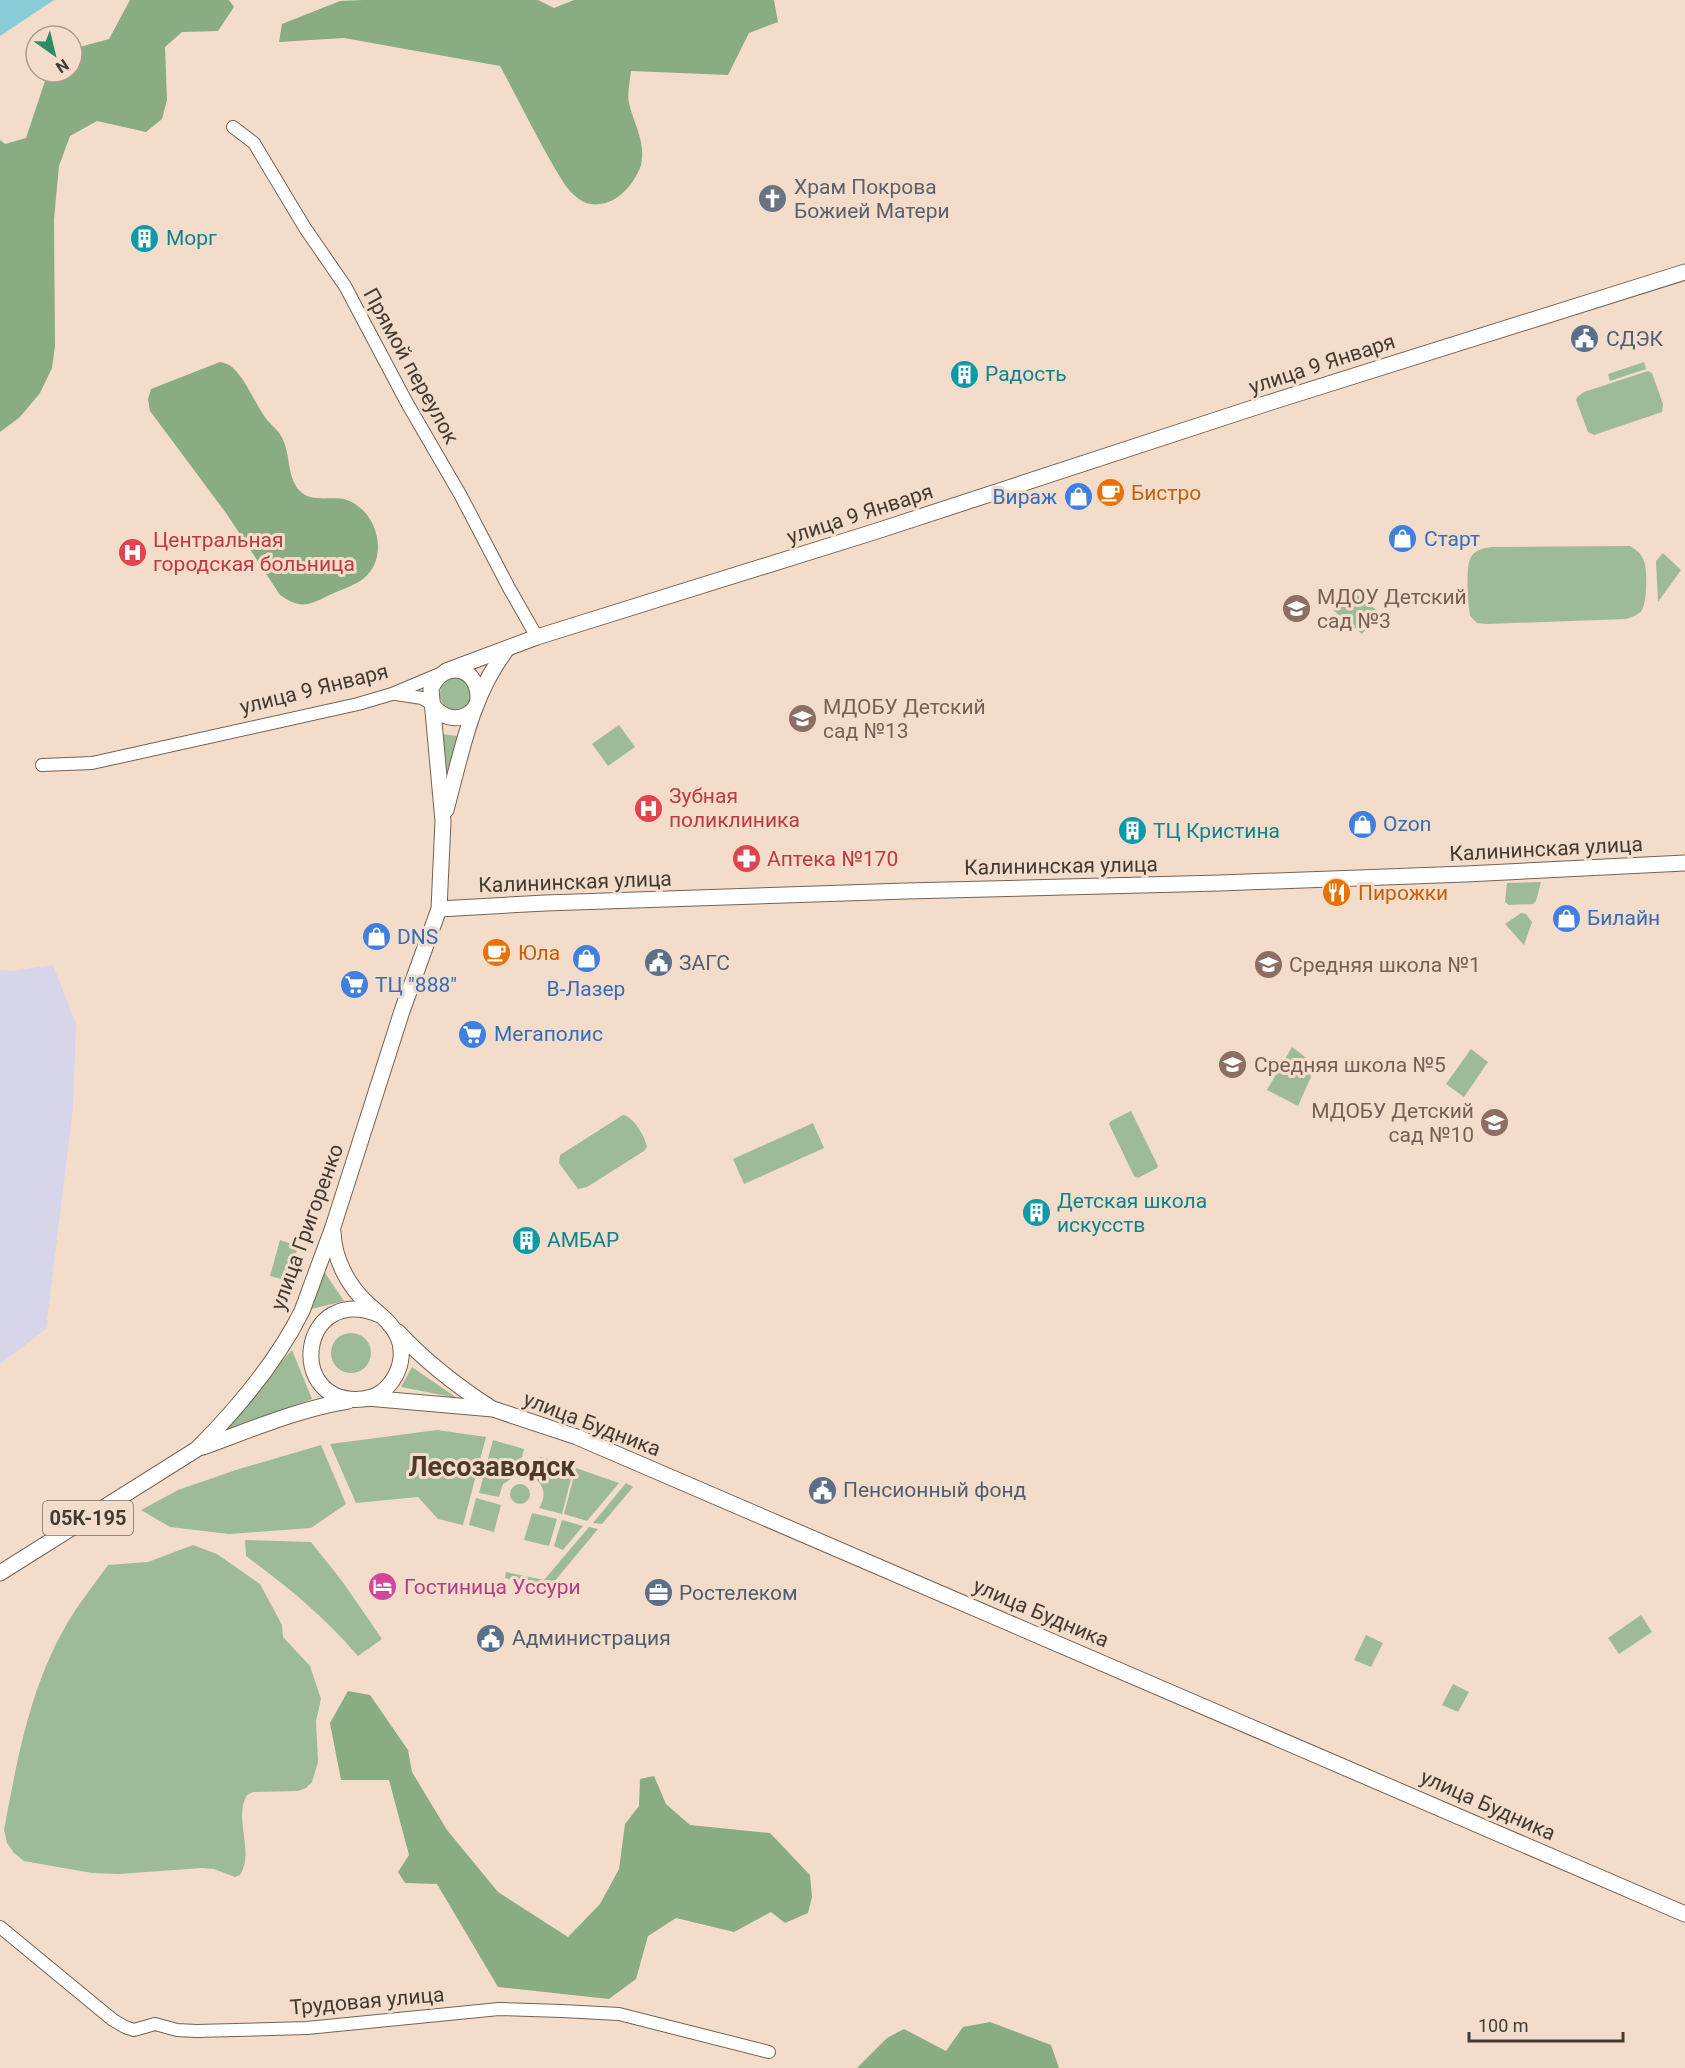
<svg xmlns="http://www.w3.org/2000/svg" width="1685" height="2068" font-family="Roboto,sans-serif">
  <style>
    .industrial { fill: #d7d5ea }
    .green { fill: #9ebb98 }
    .forest { fill: #89ac83 }
    .water { fill: #88ccd7 }
    .lines { fill: none; stroke-linecap: round; stroke-linejoin: round }
    .minor-casing { stroke: #756252; stroke-width: 14 }
    .major-casing { stroke: #756252; stroke-width: 17 }
    .minor { stroke: #fff; stroke-width: 12 }
    .major { stroke: #fff; stroke-width: 15 }
    .labels { text-anchor: middle; stroke-width: 6; stroke-linejoin: round; paint-order: stroke }
    .shield { fill: #f3ddca; stroke: #786c60; stroke-width: 1.5 }
    .shield-label { font-size: 20px; font-weight: bold; fill: #433b33 }
    .worship-label { font-size: 21px; fill: #5b616d; stroke: #f3ddca; text-anchor: start }
    .culture-label { font-size: 21px; fill: #0d838f; stroke: #f3ddca; text-anchor: start }
    .service-label { font-size: 21px; fill: #4e5e75; stroke: #f3ddca; text-anchor: start }
    .street-label { font-size: 21px; fill: #433b33; stroke: #f3ddca }
    .food-label { font-size: 21px; fill: #c56008; stroke: #f3ddca; text-anchor: start }
    .shop-label { font-size: 21px; fill: #366cbe; stroke: #f3ddca; text-anchor: start }
    .health-label { font-size: 21px; fill: #be3a42; stroke: #f3ddca; text-anchor: start }
    .education-label { font-size: 21px; fill: #785e54; stroke: #f3ddca; text-anchor: start }
    .hotel-label { font-size: 21px; fill: #b23c85; stroke: #f3ddca; text-anchor: start }
    .district-label { font-size: 27px; font-weight: bold; fill: #4c3a2b; stroke: #f3ddca }
  </style>
  <rect width="100%" height="100%" fill="#f3ddca"/>
  <polygon class="industrial" points="53,965 76,1024 73,1108 46,1329 0,1364 0,970 11,971"/>
  <g class="green">
    <polygon points="1644,362 1646,369 1610,381 1608,374"/>
    <polygon points="1648,371 1652,373 1663,404 1662,412 1594,435 1588,432 1576,400 1577,397 1584,392"/>
    <path d="M1630 546C1636 550 1640 552 1643 559 1648 566 1647 602 1642 610 1639 615 1632 617 1626 619L1486 624 1477 623 1470 616C1468 604 1465 567 1471 557 1475 550 1484 548 1492 547Z"/>
    <polygon points="1663,553 1681,570 1658,602 1656,561"/>
    <polygon points="1350,589 1380,613 1362,634 1333,610"/>
    <circle cx="456" cy="694" r="16"/>
    <polygon points="619,725 635,747 608,766 592,744"/>
    <polygon points="442,734 458,736 444,786"/>
    <polygon points="1541,882 1536,901 1533,904 1509,905 1505,902 1507,883"/>
    <polygon points="1521,913 1526,914 1532,922 1524,945 1505,924"/>
    <polygon points="1292,1047 1309,1060 1311,1077 1298,1106 1267,1090"/>
    <polygon points="1471,1049 1488,1062 1464,1097 1446,1084"/>
    <polygon points="1131,1111 1158,1166 1157,1168 1138,1178 1134,1176 1109,1124 1111,1121"/>
    <path d="M623 1115C634 1117 645 1137 647 1147L644 1151 587 1187 578 1189 559 1163 560 1155Z"/>
    <polygon points="813,1123 824,1148 744,1184 733,1159"/>
    <polygon points="280,1240 298,1246 288,1281 270,1276"/>
    <polygon points="323,1270 344,1301 308,1310"/>
    <circle cx="351" cy="1353" r="20"/>
    <polygon points="292,1350 312,1399 217,1434"/>
    <polygon points="412,1367 457,1398 401,1387"/>
    <polygon points="437,1430 486,1437 463,1525 438,1519 418,1497 356,1503 330,1444"/>
    <polygon points="493,1440 524,1449 517,1475 503,1484 499,1497 479,1493"/>
    <polygon points="321,1445 346,1504 311,1528 229,1534 170,1527 141,1510 178,1490 236,1470"/>
    <path d="M540 1457 574 1467 562 1514 539 1508C546 1497 545 1488 536 1479Z"/>
    <polygon points="576,1468 619,1483 587,1521 564,1514"/>
    <polygon points="626,1483 633,1487 602,1524 593,1523"/>
    <circle cx="520" cy="1494" r="10"/>
    <polygon points="476,1498 501,1505 494,1532 469,1525"/>
    <polygon points="532,1513 557,1519 549,1546 524,1540"/>
    <polygon points="562,1520 583,1526 563,1550 554,1546"/>
    <polygon points="589,1527 598,1529 549,1588 505,1578 506,1572 544,1580"/>
    <path d="M245 1540 311 1542 342 1581 382 1639 358 1656C325 1617 287 1586 246 1556Z"/>
    <path d="M193 1545 217 1554 260 1584 282 1625 283 1637 310 1666 321 1699 316 1721 318 1762 312 1782 306 1788 298 1791 253 1792 247 1795C233 1818 255 1852 240 1875L235 1877 214 1869 202 1868 119 1874 92 1873 24 1861 14 1853 7 1843 4 1830C17 1762 29 1691 64 1629 76 1607 93 1586 108 1565L148 1562Z"/>
    <polygon points="1641,1615 1652,1632 1619,1654 1608,1638"/>
    <polygon points="1366,1635 1383,1643 1371,1667 1354,1660"/>
    <polygon points="1453,1684 1469,1692 1458,1712 1442,1705"/>
  </g>
  <g class="forest">
    <polygon points="130,0 229,0 234,7 218,31 182,32 165,47 167,100 162,119 146,132 97,121 70,136 59,166 54,219 55,346 52,368 40,393 20,417 0,432 0,140 5,144 26,138 48,72 72,72 72,49 109,39"/>
    <path d="M363 0H538L554 8 574 0H774L778 22 749 33 728 75 631 71C630 81 627 94 629 103 634 125 646 141 641 165 637 178 625 194 613 200 603 205 589 207 579 199 567 191 561 178 554 167 535 134 518 99 500 66L344 38 279 42 282 24 340 1Z"/>
    <path d="M220 362C224 363 229 364 232 367 247 381 254 402 265 417 272 427 279 429 284 442 290 457 288 478 299 490 311 504 332 495 347 500 378 511 390 558 363 579 355 585 343 589 334 593 310 604 303 611 280 595L226 513 150 411 148 399 151 389Z"/>
    <polygon points="348,1691 370,1695 408,1750 412,1772 447,1830 498,1892 568,1937 600,1904 619,1869 625,1824 639,1806 640,1779 654,1776 666,1804 690,1825 770,1833 810,1875 812,1897 808,1913 785,1923 771,1912 734,1932 676,1918 648,1936 636,1979 609,1999 498,1987 437,1884 405,1883 398,1872 409,1855 389,1780 341,1780 330,1723"/>
    <polygon points="990,2022 1051,2045 1059,2068 857,2068 887,2038 904,2029 946,2051 963,2027"/>
  </g>
  <polygon class="water" points="0,0 54,0 0,36"/>
  <g class="lines">
    <defs>
      <g id="minor">
        <polyline points="233,127 254,143 305,228 345,286 407,403 461,496 509,588 537,637"/>
        <polyline points="396,694 422,698 432,704"/>
        <polyline points="42,765 92,763 358,704 392,694 442,673"/>
        <polyline points="0,1927 113,2020 125,2027 134,2030 155,2024 177,2030 196,2031 307,2028 499,2009 562,2011 619,2014 769,2052"/>
      </g>
      <g id="major">
        <polyline points="446,671 537,637 880,530 1268,403 1685,272"/>
        <path d="M432 704C443 720 462 723 475 708"/>
        <path d="M446 810C461 755 471 695 507 649"/>
        <polyline points="439,909 545,903 906,891 1220,883 1466,874 1685,863"/>
        <path d="M333 1232C334 1259 348 1286 368 1304 379 1314 392 1323 398 1337 409 1362 391 1396 363 1399 284 1407 299 1281 380 1315"/>
        <path d="M398 1332C425 1361 457 1386 491 1408"/>
        <polyline points="367,1398 493,1409 577,1437 1685,1914"/>
        <path d="M203 1447C250 1430 298 1409 348 1401"/>
        <path d="M0 1573 197 1449C238 1408 276 1363 302 1311L333 1227 402 1011 439 909 443 821 431 689C443 659 479 666 478 699"/>
      </g>
    </defs>
    <use href="#minor" class="minor-casing"/>
    <use href="#major" class="major-casing"/>
    <use href="#minor" class="minor"/>
    <use href="#major" class="major"/>
  </g>
  <defs>
    <symbol id="church-disc" viewBox="-11 -11 22 22"><circle r="9.5" fill="#6b7280" stroke="#f3ddca"/><path d="M-1.2-6h2.4v3.5h3.3v2.4h-3.3V6h-2.4V-.1h-3.3v-2.4h3.3Z" fill="#fff"/></symbol>
    <symbol id="building-disc" viewBox="-11 -11 22 22"><circle r="9.5" fill="#0f9aa8" stroke="#f3ddca"/><path d="M-4-6H4V6H1V3H-1V6H-4ZM-2.5-4.3h1.7v1.8h-1.7ZM.8-4.3h1.7v1.8H.8ZM-2.5-1h1.7V.8h-1.7ZM.8-1h1.7V.8H.8Z" fill="#fff"/></symbol>
    <symbol id="civic-disc" viewBox="-11 -11 22 22"><circle r="9.5" fill="#5c6f8a" stroke="#f3ddca"/><path d="M-.6-6.5H3V-4.5H.6V-3L4-1V1h2V6H-6V1h2V-1L-.6-3ZM-1.2 2.5V6h2.4V2.5Z" fill="#fff"/></symbol>
    <symbol id="cafe-disc" viewBox="-11 -11 22 22"><circle r="9.5" fill="#e8710a" stroke="#f3ddca"/><path d="M-5.5-4.5H6V0H3Q3 3.5 0 3.5H-2.5Q-5.5 3.5-5.5 0ZM3-3.2v2h1.7v-2ZM-6 4.5H4V6H-6Z" fill="#fff"/></symbol>
    <symbol id="shop-disc" viewBox="-11 -11 22 22"><circle r="9.5" fill="#3f7fe0" stroke="#f3ddca"/><path d="M-5-2.5h2.3a2.7 3.5 0 0 1 5.4 0H5L5.5 6h-11ZM-1.5-2.5h3a1.5 2.3 0 0 0-3 0Z" fill="#fff"/></symbol>
    <symbol id="hospital-disc" viewBox="-11 -11 22 22"><circle r="9.5" fill="#e0444e" stroke="#f3ddca"/><path d="M-5-5h3v3.5h4V-5h3V5h-3V1.5h-4V5h-3Z" fill="#fff"/></symbol>
    <symbol id="school-disc" viewBox="-11 -11 22 22"><circle r="9.5" fill="#8d6e63" stroke="#f3ddca"/><path d="M0-5L7-2L0 1L-7-2ZM-4 1L0 2.5L4 1V4Q0 6-4 4Z" fill="#fff"/></symbol>
    <symbol id="pharmacy-disc" viewBox="-11 -11 22 22"><circle r="9.5" fill="#e0444e" stroke="#f3ddca"/><path d="M-2-6h4v4h4v4h-4v4h-4v-4h-4v-4h4Z" fill="#fff"/></symbol>
    <symbol id="restaurant-disc" viewBox="-11 -11 22 22"><circle r="9.5" fill="#e8710a" stroke="#f3ddca"/><path d="M-5-6h1v4h1v-4h1v4h1v-4h1v5L-1.5 .5V6h-2V.5L-5-1ZM5-6V6H3V1.5H1.5Q1.5-4 5-6Z" fill="#fff"/></symbol>
    <symbol id="supermarket-disc" viewBox="-11 -11 22 22"><circle r="9.5" fill="#3f7fe0" stroke="#f3ddca"/><path d="M-6-5.5h2.5l.6 2H6L4.5 2H-2.5L-4.4-4H-6ZM-1.5 3.2a1.3 1.3 0 1 0 .1 0ZM3 3.2a1.3 1.3 0 1 0 .1 0Z" fill="#fff"/></symbol>
    <symbol id="hotel-disc" viewBox="-11 -11 22 22"><circle r="9.5" fill="#d1479c" stroke="#f3ddca"/><path d="M-6-4.5h1.5V1H6V5H4.5V3h-9V5H-6ZM-4 0a1.8 1.8 0 1 1 3.6 0ZM.5 0V-2.5h3Q6-2.5 6 0Z" fill="#fff"/></symbol>
    <symbol id="office-disc" viewBox="-11 -11 22 22"><circle r="9.5" fill="#5c6f8a" stroke="#f3ddca"/><path d="M-6-3h4V-5.5h4V-3h4V5H-6ZM-1-4.5V-3h2v-1.5ZM-6 0V1H6V0Z" fill="#fff"/></symbol>
  </defs>
  <g fill-rule="evenodd">
    <use href="#church-disc" x="756" y="182" width="33" height="33"/>
    <use href="#building-disc" x="128" y="222" width="33" height="33"/>
    <use href="#civic-disc" x="1568" y="322" width="33" height="33"/>
    <use href="#building-disc" x="948" y="358" width="33" height="33"/>
    <use href="#cafe-disc" x="1094" y="476" width="33" height="33"/>
    <use href="#shop-disc" x="1062" y="480" width="33" height="33"/>
    <use href="#shop-disc" x="1386" y="522" width="33" height="33"/>
    <use href="#hospital-disc" x="116" y="536" width="33" height="33"/>
    <use href="#school-disc" x="1280" y="592" width="33" height="33"/>
    <use href="#school-disc" x="786" y="702" width="33" height="33"/>
    <use href="#hospital-disc" x="632" y="792" width="33" height="33"/>
    <use href="#shop-disc" x="1346" y="808" width="33" height="33"/>
    <use href="#building-disc" x="1116" y="814" width="33" height="33"/>
    <use href="#pharmacy-disc" x="730" y="842" width="33" height="33"/>
    <use href="#restaurant-disc" x="1320" y="876" width="33" height="33"/>
    <use href="#shop-disc" x="1550" y="902" width="33" height="33"/>
    <use href="#shop-disc" x="360" y="920" width="33" height="33"/>
    <use href="#cafe-disc" x="480" y="936" width="33" height="33"/>
    <use href="#shop-disc" x="570" y="942" width="33" height="33"/>
    <use href="#civic-disc" x="642" y="946" width="33" height="33"/>
    <use href="#school-disc" x="1252" y="948" width="33" height="33"/>
    <use href="#supermarket-disc" x="338" y="968" width="33" height="33"/>
    <use href="#supermarket-disc" x="456" y="1018" width="33" height="33"/>
    <use href="#school-disc" x="1216" y="1048" width="33" height="33"/>
    <use href="#school-disc" x="1478" y="1106" width="33" height="33"/>
    <use href="#building-disc" x="1020" y="1196" width="33" height="33"/>
    <use href="#building-disc" x="510" y="1224" width="33" height="33"/>
    <use href="#civic-disc" x="806" y="1474" width="33" height="33"/>
    <use href="#hotel-disc" x="366" y="1570" width="33" height="33"/>
    <use href="#office-disc" x="642" y="1576" width="33" height="33"/>
    <use href="#civic-disc" x="474" y="1622" width="33" height="33"/>
  </g>
  <g class="labels">
    <rect class="shield" x="43" y="1501" width="90" height="34" rx="4.5"/>
    <g class="shield-label">
      <text x="88" y="1525">05К-195</text>
    </g>
    <g class="worship-label">
      <text x="794" y="194">Храм Покрова<tspan x="794" dy="24">Божией Матери</tspan></text>
    </g>
    <g class="culture-label">
      <text x="166" y="245">Морг</text>
      <text x="985" y="381">Радость</text>
      <text x="1153" y="838">ТЦ Кристина</text>
      <text x="1057" y="1208">Детская школа<tspan x="1057" dy="24">искусств</tspan></text>
      <text x="547" y="1247">АМБАР</text>
    </g>
    <g class="service-label">
      <text x="1606" y="346">СДЭК</text>
      <text x="679" y="970">ЗАГС</text>
      <text x="843" y="1497">Пенсионный фонд</text>
      <text x="679" y="1600">Ростелеком</text>
      <text x="512" y="1645">Администрация</text>
    </g>
    <g class="street-label">
      <text transform="translate(1322 364) rotate(-18)" y="7">улица 9 Января</text>
      <text transform="translate(411 366) rotate(61)" y="7">Прямой переулок</text>
      <text transform="translate(860 514) rotate(-18)" y="7">улица 9 Января</text>
      <text transform="translate(314 689) rotate(-14)" y="7">улица 9 Января</text>
      <text transform="translate(1546 849) rotate(-3)" y="7">Калининская улица</text>
      <text transform="translate(1061 866) rotate(-1)" y="7">Калининская улица</text>
      <text transform="translate(575 882) rotate(-2)" y="7">Калининская улица</text>
      <text transform="translate(307 1227) rotate(-70)" y="7">улица Григоренко</text>
      <text transform="translate(592 1424) rotate(21)" y="7">улица Будника</text>
      <text transform="translate(1041 1613) rotate(23)" y="7">улица Будника</text>
      <text transform="translate(1488 1805) rotate(24)" y="7">улица Будника</text>
      <text transform="translate(367 2001) rotate(-5)" y="7">Трудовая улица</text>
    </g>
    <g class="food-label">
      <text x="1131" y="500">Бистро</text>
      <text x="1358" y="900">Пирожки</text>
      <text x="518" y="960">Юла</text>
    </g>
    <g class="shop-label">
      <text x="1057" y="504" text-anchor="end">Вираж</text>
      <text x="1424" y="546">Старт</text>
      <text x="1383" y="831">Ozon</text>
      <text x="1587" y="925">Билайн</text>
      <text x="397" y="944">DNS</text>
      <text x="375" y="992">ТЦ "888"</text>
      <text x="586" y="996" text-anchor="middle">В-Лазер</text>
      <text x="494" y="1041">Мегаполис</text>
    </g>
    <g class="health-label">
      <text x="153" y="547">Центральная<tspan x="153" dy="24">городская больница</tspan></text>
      <text x="669" y="803">Зубная<tspan x="669" dy="24">поликлиника</tspan></text>
      <text x="767" y="866">Аптека №170</text>
    </g>
    <g class="education-label">
      <text x="1317" y="604">МДОУ Детский<tspan x="1317" dy="24">сад №3</tspan></text>
      <text x="823" y="714">МДОБУ Детский<tspan x="823" dy="24">сад №13</tspan></text>
      <text x="1289" y="972">Средняя школа №1</text>
      <text x="1254" y="1072">Средняя школа №5</text>
      <text x="1474" y="1118" text-anchor="end">МДОБУ Детский<tspan x="1474" dy="24">сад №10</tspan></text>
    </g>
    <g class="hotel-label">
      <text x="404" y="1594">Гостиница Уссури</text>
    </g>
    <g class="district-label">
      <text x="492" y="1476">Лесозаводск</text>
    </g>
  </g>
  <g transform="translate(54 54) rotate(146)"><circle r="28" fill="#f3ddca" stroke="#ad9c8e" stroke-width="1.5"/>
  <path d="M0-4.5L10 22L0 15L-10 22Z" fill="#2e8b62"/>
  <text y="-9" font-size="16" font-weight="bold" text-anchor="middle" fill="#433b33">N</text>
  </g>
  <path d="M1469 2032v9h154v-9" fill="none" stroke="#433b33" stroke-width="3"/>
  <text x="1478" y="2032" font-size="18" fill="#433b33" stroke="#f3ddca" stroke-width="4.5" paint-order="stroke">100 m</text>
</svg>
